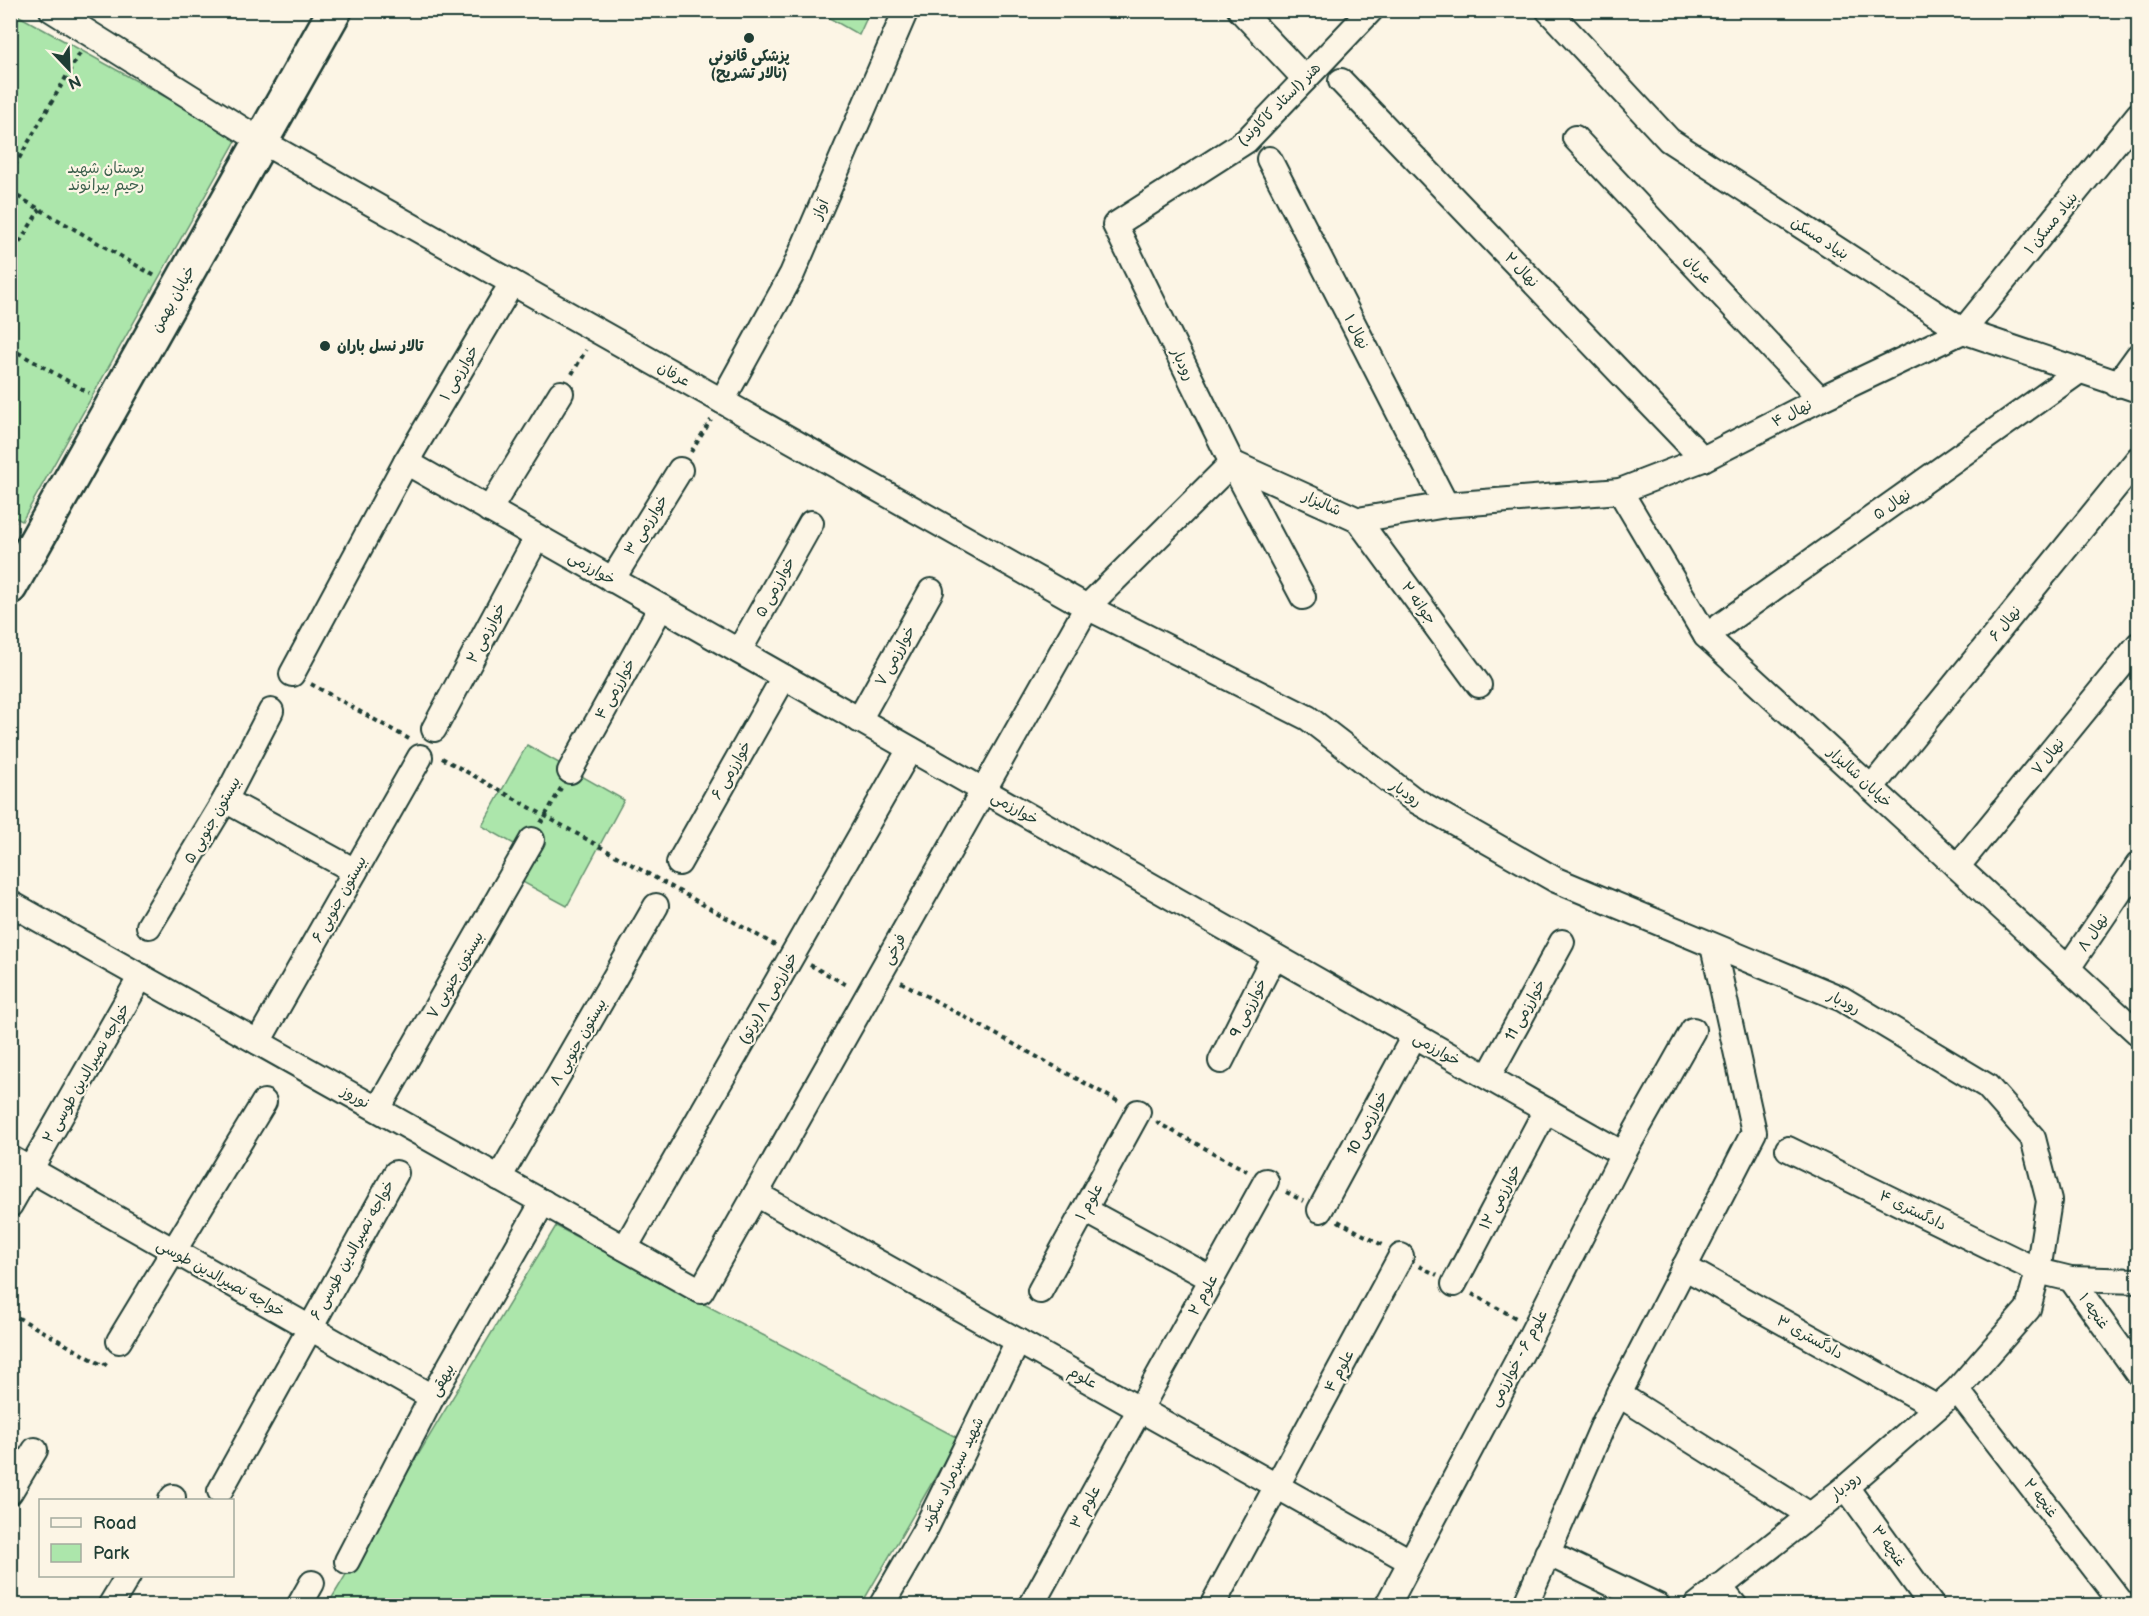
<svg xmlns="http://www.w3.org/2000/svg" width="2149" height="1616" font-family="'Balsamiq Sans','Playpen Sans Arabic',sans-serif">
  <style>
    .green { fill: #ace6ab; stroke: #669270; stroke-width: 1.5 }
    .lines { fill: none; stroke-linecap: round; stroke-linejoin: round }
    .street-casing { stroke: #1f3d34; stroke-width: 28 }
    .secondary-casing { stroke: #1f3d34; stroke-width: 38 }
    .path { stroke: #1f3d34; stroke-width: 4; stroke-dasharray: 4.5 4.5; stroke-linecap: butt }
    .street { stroke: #fcf5e5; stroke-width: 24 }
    .secondary { stroke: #fcf5e5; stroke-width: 33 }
    .poi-dot { fill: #1f3d34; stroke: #fcf5e5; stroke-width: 2 }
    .labels { text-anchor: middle; stroke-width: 4.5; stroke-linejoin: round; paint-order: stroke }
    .poi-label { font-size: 15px; font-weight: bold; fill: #1f3d34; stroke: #fcf5e5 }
    .street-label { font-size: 15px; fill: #1f3d34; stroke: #fcf5e5 }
    .park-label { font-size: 15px; fill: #3b5f4c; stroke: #fcf5e5 }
  </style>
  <rect width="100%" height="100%" fill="#fcf5e5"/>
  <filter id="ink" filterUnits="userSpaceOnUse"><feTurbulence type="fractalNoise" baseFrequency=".0167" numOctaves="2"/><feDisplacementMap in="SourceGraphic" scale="12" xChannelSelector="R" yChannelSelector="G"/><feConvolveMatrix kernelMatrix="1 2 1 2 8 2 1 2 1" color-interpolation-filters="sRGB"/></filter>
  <g filter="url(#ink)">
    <g class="green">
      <polygon points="10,11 238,137 22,521 10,515"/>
      <polygon points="817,11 870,11 859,35"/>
      <polygon points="527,745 624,800 567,906 504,872 516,845 482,826"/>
      <polygon points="556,1226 958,1438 861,1605 327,1606"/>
    </g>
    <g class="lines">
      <defs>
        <g id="street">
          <polyline points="52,10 261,141 1087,607 1308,718 1413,799 1556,880 1842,999 1987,1086 2033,1138 2049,1201 2038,1271 2028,1309 1957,1390 1846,1487 1696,1606"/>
          <polyline points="1240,10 1305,79"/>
          <polyline points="1548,10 1669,140 1963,331 2138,390"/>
          <polyline points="1341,81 1703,459"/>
          <polyline points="1575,138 1820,399"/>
          <polyline points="1269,159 1446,505"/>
          <polyline points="2117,385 2138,356"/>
          <polyline points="722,401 792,274 906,10"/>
          <polyline points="406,462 1623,1154"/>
          <polyline points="1620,491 1706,636 2138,1033"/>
          <polyline points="489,510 561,393"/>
          <polyline points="1358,520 1479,685"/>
          <polyline points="612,580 680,470"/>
          <polyline points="1303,597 1232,463 1115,225 1246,141 1371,10"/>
          <polyline points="1706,636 2078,372"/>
          <polyline points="739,651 811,523"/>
          <polyline points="292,674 406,462 512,283"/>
          <polyline points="859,720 931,591"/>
          <polyline points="434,729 537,537"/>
          <polyline points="570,771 661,607"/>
          <polyline points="1871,788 2138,459"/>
          <polyline points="225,800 355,871"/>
          <polyline points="679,863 784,677"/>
          <polyline points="1957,867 2138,645"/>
          <polyline points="10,903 701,1291 1087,607 1232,463 1358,520 1446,505 1620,491 1703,459 1820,399 1963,331 2138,115"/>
          <polyline points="149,926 225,800 271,711"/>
          <polyline points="2068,968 2138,865"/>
          <polyline points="258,1042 420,757"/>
          <polyline points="1221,1061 1274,956"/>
          <polyline points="1488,1077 1562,942"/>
          <polyline points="378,1109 532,840"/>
          <polyline points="1788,1149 2038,1271 2071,1279 2138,1281"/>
          <polyline points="10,1158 432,1397"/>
          <polyline points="499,1178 656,906"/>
          <polyline points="756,1194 1410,1561"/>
          <polyline points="10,1205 141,976"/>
          <polyline points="1085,1210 1212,1279"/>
          <polyline points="1320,1210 1414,1036"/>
          <polyline points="625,1248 910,749"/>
          <polyline points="1684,1267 1936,1407"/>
          <polyline points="2071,1279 2138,1373"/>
          <polyline points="1454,1284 1546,1110"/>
          <polyline points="1040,1291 1138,1112"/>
          <polyline points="119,1341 264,1102"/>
          <polyline points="1957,1390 2124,1606"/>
          <polyline points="1618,1394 1810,1515"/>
          <polyline points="1846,1487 1932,1606"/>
          <polyline points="220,1491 396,1173"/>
          <polyline points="10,1492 35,1450"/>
          <polyline points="171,1500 173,1497"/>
          <polyline points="1547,1553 1658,1606"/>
          <polyline points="347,1561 432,1397 543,1202"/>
          <polyline points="1719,1586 1735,1606"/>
          <polyline points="110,1606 128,1576"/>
          <polyline points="299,1606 312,1583"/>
          <polyline points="881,1606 926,1528 1018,1341"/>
          <polyline points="1031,1606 1266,1181"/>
          <polyline points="1212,1606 1401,1256"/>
          <polyline points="1387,1606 1529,1339 1623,1154 1693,1030"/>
          <polyline points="1525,1606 1604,1423 1754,1132 1713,946"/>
        </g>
        <polyline id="secondary" points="10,587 335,10"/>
      </defs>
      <use href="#street" class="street-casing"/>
      <use href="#secondary" class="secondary-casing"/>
      <g class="path">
        <polyline points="10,174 80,53"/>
        <polyline points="10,192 155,276"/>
        <polyline points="10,206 17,196"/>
        <polyline points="10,258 40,209"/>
        <polyline points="10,348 89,393"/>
        <polyline points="572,374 586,350"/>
        <polyline points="691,452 711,420"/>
        <polyline points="10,515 18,520"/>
        <polyline points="311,684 409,739"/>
        <polyline points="442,758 775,945"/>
        <polyline points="541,823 561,788"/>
        <polyline points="810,965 849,986"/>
        <polyline points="901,982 1121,1103"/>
        <polyline points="1156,1122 1247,1171"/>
        <polyline points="1286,1192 1303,1201"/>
        <polyline points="1338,1221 1384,1246"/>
        <polyline points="1419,1266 1437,1275"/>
        <polyline points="1472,1294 1516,1318"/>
        <polyline points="10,1313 104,1366 109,1359"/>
      </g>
      <use href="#street" class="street"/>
      <use href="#secondary" class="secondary"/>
    </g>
  </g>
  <g class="poi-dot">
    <circle cx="749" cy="38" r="6"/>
    <circle cx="325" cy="346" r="6"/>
  </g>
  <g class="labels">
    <g class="poi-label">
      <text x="749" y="61">پزشکی قانونی<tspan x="749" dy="17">(تالار تشریح)</tspan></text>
      <text x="337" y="351" text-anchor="start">تالار نسل باران</text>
    </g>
    <g class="street-label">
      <text transform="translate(1279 104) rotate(-45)" y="5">هنر (استاد کاکاوند)</text>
      <text transform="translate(820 209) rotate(-66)" y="5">آواز</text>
      <text transform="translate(2051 223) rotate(-51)" y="5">بنیاد مسکن ۱</text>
      <text transform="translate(1820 238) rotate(33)" y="5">بنیاد مسکن</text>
      <text transform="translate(1698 269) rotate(47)" y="5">عربان</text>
      <text transform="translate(1522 270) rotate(46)" y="5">نهال ۲</text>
      <text transform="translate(173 299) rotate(-61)" y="5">خیابان بهمن</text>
      <text transform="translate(1357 332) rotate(63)" y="5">نهال ۱</text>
      <text transform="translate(1183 364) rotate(64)" y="5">رودبار</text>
      <text transform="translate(459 373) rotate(-60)" y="5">خوارزمی ۱</text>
      <text transform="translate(674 374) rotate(29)" y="5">عرفان</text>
      <text transform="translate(1792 413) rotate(-27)" y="5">نهال ۴</text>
      <text transform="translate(1322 503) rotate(24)" y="5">شالیزار</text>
      <text transform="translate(1892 504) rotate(-35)" y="5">نهال ۵</text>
      <text transform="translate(646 525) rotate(-58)" y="5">خوارزمی ۳</text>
      <text transform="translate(592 568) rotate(30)" y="5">خوارزمی</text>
      <text transform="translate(775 587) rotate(-61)" y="5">خوارزمی ۵</text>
      <text transform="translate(1419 603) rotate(54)" y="5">جوانه ۲</text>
      <text transform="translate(2005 623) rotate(-51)" y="5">نهال ۶</text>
      <text transform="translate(486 633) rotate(-62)" y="5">خوارزمی ۲</text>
      <text transform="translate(895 656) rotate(-61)" y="5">خوارزمی ۷</text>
      <text transform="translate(615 689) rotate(-61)" y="5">خوارزمی ۴</text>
      <text transform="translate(2048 756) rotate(-51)" y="5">نهال ۷</text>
      <text transform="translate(731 770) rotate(-60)" y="5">خوارزمی ۶</text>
      <text transform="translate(1860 777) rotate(43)" y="5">خیابان شالیزار</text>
      <text transform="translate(1406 793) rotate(35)" y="5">رودبار</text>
      <text transform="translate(1015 808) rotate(30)" y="5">خوارزمی</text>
      <text transform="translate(212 820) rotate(-60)" y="5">بیستون جنوبی ۵</text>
      <text transform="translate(339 899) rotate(-61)" y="5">بیستون جنوبی ۶</text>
      <text transform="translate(2093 932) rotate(-56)" y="5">نهال ۸</text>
      <text transform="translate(894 949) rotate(-61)" y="5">فرخی</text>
      <text transform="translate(455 975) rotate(-60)" y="5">بیستون جنوبی ۷</text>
      <text transform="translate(768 998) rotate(-60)" y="5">خوارزمی ۸ (پرتو)</text>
      <text transform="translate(1844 1002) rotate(27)" y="5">رودبار</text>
      <text transform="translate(1248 1008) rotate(-63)" y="5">خوارزمی 9</text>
      <text transform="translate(1525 1010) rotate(-61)" y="5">خوارزمی 11</text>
      <text transform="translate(578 1042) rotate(-60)" y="5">بیستون جنوبی ۸</text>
      <text transform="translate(1437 1049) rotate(30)" y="5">خوارزمی</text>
      <text transform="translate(86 1073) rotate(-60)" y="5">خواجه نصیرالدین طوسی ۲</text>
      <text transform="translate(356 1097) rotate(29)" y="5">نوروز</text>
      <text transform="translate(1367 1123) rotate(-62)" y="5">خوارزمی 10</text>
      <text transform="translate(1500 1197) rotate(-62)" y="5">خوارزمی ۱۲</text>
      <text transform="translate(1089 1202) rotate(-61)" y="5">علوم ۱</text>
      <text transform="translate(1913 1210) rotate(26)" y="5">دادگستری ۴</text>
      <text transform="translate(352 1250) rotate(-61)" y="5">خواجه نصیرالدین طوسی ۶</text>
      <text transform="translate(221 1278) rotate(29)" y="5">خواجه نصیرالدین طوسی</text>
      <text transform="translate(1203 1295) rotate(-61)" y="5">علوم ۲</text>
      <text transform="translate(2094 1311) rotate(54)" y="5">غنچه ۱</text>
      <text transform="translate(1810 1337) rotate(29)" y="5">دادگستری ۳</text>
      <text transform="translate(1518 1358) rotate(-62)" y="5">علوم ۶ - خوارزمی</text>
      <text transform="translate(1339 1371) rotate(-62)" y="5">علوم ۴</text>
      <text transform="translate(1083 1377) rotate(29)" y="5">علوم</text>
      <text transform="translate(442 1380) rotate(-61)" y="5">بیهقی</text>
      <text transform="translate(952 1474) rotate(-64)" y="5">شهید سبزمراد سگوند</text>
      <text transform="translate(1845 1486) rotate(-40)" y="5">رودبار</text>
      <text transform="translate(2041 1498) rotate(52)" y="5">غنچه ۲</text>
      <text transform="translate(1085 1507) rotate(-61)" y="5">علوم ۳</text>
      <text transform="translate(1889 1546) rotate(54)" y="5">غنچه ۳</text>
    </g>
    <g class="park-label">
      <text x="106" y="173">بوستان شهید<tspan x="106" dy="17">رحیم بیرانوند</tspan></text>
    </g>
  </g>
  <rect width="2149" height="1616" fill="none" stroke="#fcf5e5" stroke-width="36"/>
  <rect x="18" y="18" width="2113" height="1580" fill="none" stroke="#1f3d34" stroke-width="2" filter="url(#ink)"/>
  <rect x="39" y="1499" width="195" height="78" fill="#fcf5e5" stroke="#a4ab9e" stroke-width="1.5"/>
  <rect x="51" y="1518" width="30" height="9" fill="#fcf5e5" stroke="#a4ab9e" stroke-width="1.5"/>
  <text x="93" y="1529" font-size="18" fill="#1f3d34">Road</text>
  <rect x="51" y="1544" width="30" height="18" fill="#ace6ab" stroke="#a4ab9e" stroke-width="1.5"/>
  <text x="93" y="1559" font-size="18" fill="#1f3d34">Park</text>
  <g transform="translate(69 69) rotate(157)" stroke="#fcf5e5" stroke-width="4.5" paint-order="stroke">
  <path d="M0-4.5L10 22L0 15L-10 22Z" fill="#1f3d34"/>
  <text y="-9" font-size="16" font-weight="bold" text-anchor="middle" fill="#1f3d34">N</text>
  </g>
</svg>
